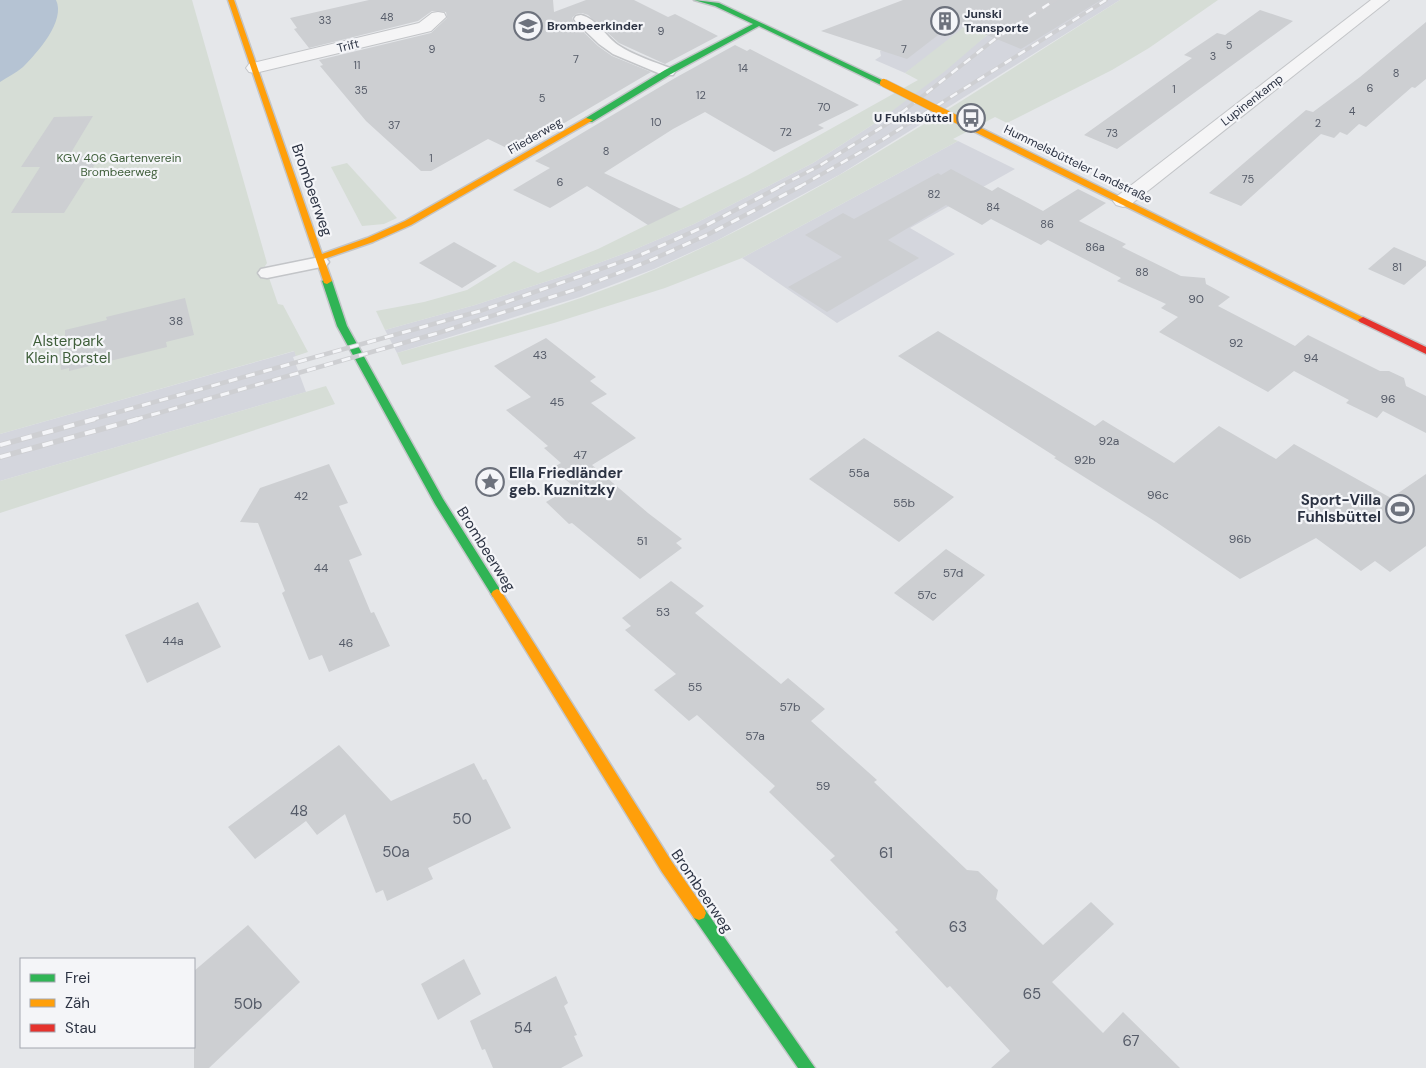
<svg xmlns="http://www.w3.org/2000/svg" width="1426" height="1068" font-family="'DM Sans',sans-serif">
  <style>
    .built { fill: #d4d6dd }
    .green { fill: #d6ddd6 }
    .water { fill: #b5c3d3 }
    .building { fill: #cdcfd2 }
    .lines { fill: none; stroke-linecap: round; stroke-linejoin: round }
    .lane-casing { stroke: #c3c5c8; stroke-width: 3 }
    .street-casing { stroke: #c3c5c8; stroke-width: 2 }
    .fast-casing { stroke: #c3c5c8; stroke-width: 3 }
    .slow-casing { stroke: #c3c5c8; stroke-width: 3 }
    .jam-casing { stroke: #c3c5c8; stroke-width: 3 }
    .lane { fill: #f5f5f6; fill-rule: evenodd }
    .street { fill: #f5f5f6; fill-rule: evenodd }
    .fast { fill: #30b455; fill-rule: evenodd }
    .slow { fill: #ff9f0a; fill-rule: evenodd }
    .jam { fill: #e5322d; fill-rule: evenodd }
    .rail-far2-casing { stroke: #cecfd2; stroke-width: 4 }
    .rail-far1-casing { stroke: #cecfd2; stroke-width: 4.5 }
    .rail-casing { stroke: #cecfd2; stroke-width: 5.5 }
    .rail-far2 { stroke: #f4f5f8; stroke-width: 2.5; stroke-dasharray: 8; stroke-linecap: butt }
    .rail-far1 { stroke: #f4f5f8; stroke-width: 3; stroke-dasharray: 9; stroke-linecap: butt }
    .rail { stroke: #f4f5f8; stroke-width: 4; stroke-dasharray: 11; stroke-linecap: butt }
    .slow-bridge-casing { stroke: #c3c5c8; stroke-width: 9; stroke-linecap: butt }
    .slow-bridge { stroke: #ff9f0a; stroke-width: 8 }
    .labels { text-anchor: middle; stroke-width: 4.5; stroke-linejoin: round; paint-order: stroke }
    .far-number-label { font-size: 11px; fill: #555b68 }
    .far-poi-label { font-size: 12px; font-weight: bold; fill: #2c3343; stroke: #f4f5f8; text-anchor: start }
    .far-street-label { font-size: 12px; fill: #2c3343; stroke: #f4f5f8 }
    .far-park-label { font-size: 12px; fill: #3f5e3a; stroke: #f4f5f8 }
    .number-label { font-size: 12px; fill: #555b68 }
    .street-label { font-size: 15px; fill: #2c3343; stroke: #f4f5f8 }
    .park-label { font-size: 15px; fill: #3f5e3a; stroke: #f4f5f8 }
    .poi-label { font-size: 15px; font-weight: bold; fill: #2c3343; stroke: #f4f5f8; text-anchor: start }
    .near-number-label { font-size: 15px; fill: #555b68 }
  </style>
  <rect width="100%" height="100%" fill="#e5e7ea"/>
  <g class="built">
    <polygon points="1014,0 905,73 875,60 881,56 880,51 904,40"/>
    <polygon points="1042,0 1120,0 839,175 716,241 654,269 580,297 397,353 385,330 475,305 566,275 631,251 694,224 813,163 880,120 986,36"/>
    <polygon points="958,141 1015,169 910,228 955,254 837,323 742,258"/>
    <polygon points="295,351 296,356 293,357 306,392 0,481 0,434"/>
  </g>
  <g class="green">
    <polygon points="0,0 192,0 267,263 265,266 278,304 283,305 308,352 296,356 294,351 0,434"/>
    <polygon points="1042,0 986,36 944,72 880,120 813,163 694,224 631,251 566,275 475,305 385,330 376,311 424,302 467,290 514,261 538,273 598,249 748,175 918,80 905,73 987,9"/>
    <path d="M1120 0H1218L1149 48 1112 70 1007 123 995 117 953 139 958 141 742 258 665 288 554 323 402 365 397 353C483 328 573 305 656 269 820 197 969 95 1120 0Z"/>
    <polygon points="347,163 397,218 384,224 362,226 331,167"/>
    <polygon points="326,386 335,404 0,513 0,481"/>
  </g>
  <path class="water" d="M0 0H56C66 21 37 53 23 67 16 73 7 77 0 82Z"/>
  <g class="building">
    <polygon points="369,0 553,0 554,12 586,0 634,0 668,17 675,14 718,36 665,64 619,43 588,15 582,13 576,14 572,18 574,23 598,46 612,56 651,72 515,152 488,139 431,171 421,171 366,121 320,66 323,65 319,60 431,33 447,18 446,12 432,11 418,21 309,48 294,29 297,28 290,18"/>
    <polygon points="903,0 1101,0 1021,49 955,22 907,59 821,31"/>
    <polygon points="1260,10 1293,21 1117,149 1084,135 1192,58 1184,55 1217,33 1225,35"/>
    <polygon points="1426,22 1426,79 1415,88 1412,87 1366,127 1359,124 1347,135 1340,132 1334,138 1321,134 1241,206 1209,193 1306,110 1313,112 1360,77"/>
    <polygon points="735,45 747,51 750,49 859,105 818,125 824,128 774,152 705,112 673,129 604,173 681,209 648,225 587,186 550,208 513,190 550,168 535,161 675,78"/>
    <polygon points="93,116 69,156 100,156 64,213 11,213 40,167 21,167 54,117"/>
    <polygon points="951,169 992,191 998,187 1043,211 1078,189 1106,203 1079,221 1126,244 1122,247 1181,276 1205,278 1206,284 1230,297 1218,306 1295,346 1308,335 1380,371 1389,371 1404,378 1406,386 1426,396 1426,433 1383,411 1377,418 1346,403 1349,400 1294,371 1268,392 1159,332 1178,317 1161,308 1166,304 1117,281 1121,278 1048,240 1041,245 991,219 982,225 946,205 888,240 919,258 827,312 788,287 842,257 805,235 843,213 854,219 938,173 941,175"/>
    <polygon points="454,242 497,266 462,288 419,263"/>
    <polygon points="1394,247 1426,261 1426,266 1404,285 1368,269"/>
    <polygon points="185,298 194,335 166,342 167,347 69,371 69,368 61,370 58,338 65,336 65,330 107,320 106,317"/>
    <polygon points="938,331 1095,426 1103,420 1174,463 1219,426 1276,459 1294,444 1391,498 1426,474 1426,546 1390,572 1375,561 1361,571 1316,538 1240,579 1156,522 1054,458 1056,457 898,356"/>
    <polygon points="546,338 596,377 590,381 607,394 591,403 636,438 592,465 648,513 682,539 676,543 682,548 640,579 572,523 569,524 546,502 573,486 552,468 561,463 544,448 548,446 506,410 531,397 494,366"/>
    <polygon points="864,438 954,497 899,542 809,479"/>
    <polygon points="329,464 348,503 339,506 362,555 349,560 371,613 374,612 390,646 329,672 322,655 309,660 282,593 285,591 258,523 240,522 260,488"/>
    <polygon points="946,549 985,575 933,621 894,593"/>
    <polygon points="671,581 704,606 695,613 781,684 788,678 825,709 811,721 877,780 874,782 967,870 978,871 998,890 996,899 1043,945 1091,902 1114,924 1052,982 1103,1033 1123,1012 1180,1068 991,1068 1010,1051 950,986 947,988 895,932 898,930 830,860 835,856 769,792 775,786 697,715 689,721 654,690 676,674 625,630 631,626 622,618"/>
    <polygon points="198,602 221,647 147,683 125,635"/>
    <polygon points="339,745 391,801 474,763 483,780 486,779 511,828 428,868 433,879 387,901 383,890 376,893 345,814 317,835 306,821 255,859 228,827"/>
    <polygon points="248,925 300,982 209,1068 194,1068 194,971"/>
    <polygon points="464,959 481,994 438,1020 421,984"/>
    <polygon points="556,976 568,1003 564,1006 577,1035 574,1036 583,1056 561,1068 493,1068 485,1049 482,1050 470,1021"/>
  </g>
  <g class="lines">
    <defs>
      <g id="lane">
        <path d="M581 15C597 19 605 36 618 45 635 56 654 62 673 69L675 72 673 75H663L613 54 599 44 576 22 574 19 576 16Z"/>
        <polygon points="320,257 326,258 329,262 326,266 267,278 261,277 258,273 261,269"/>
      </g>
      <g id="street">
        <polygon points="1371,0 1389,0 1130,205 1123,207 1116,205 1113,201 1116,197"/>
        <polygon points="438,12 444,13 446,17 431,31 255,73 249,72 246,68 249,64 419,23 432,13"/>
      </g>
      <g id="fast">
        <polygon points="694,0 719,3 888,83 881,85 759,26 671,74 592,122 586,122 586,118 665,70 753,24 715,6"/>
        <polygon points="327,278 332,281 347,326 443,499 501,591 503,594 501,597 493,597 435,504 337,326 322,281"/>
        <polygon points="699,906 704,908 815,1068 798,1068 694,918 692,913 694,908"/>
      </g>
      <g id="slow">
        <polygon points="228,0 234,0 322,254 367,238 405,221 586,118 593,120 411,225 373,242 324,259 332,281 327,284 324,283"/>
        <polygon points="971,126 977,126 1368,320 1363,323 1360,322 971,130"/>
        <polygon points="497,589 501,591 672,862 704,908 706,913 704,918 699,920 694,918 662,872 493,597 491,594 493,591"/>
      </g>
      <polygon id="jam" points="1363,317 1426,347 1426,354 1360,322 1358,320"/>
    </defs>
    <use href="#lane" class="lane-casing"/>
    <use href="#street" class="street-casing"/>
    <use href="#fast" class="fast-casing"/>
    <use href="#slow" class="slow-casing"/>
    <use href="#jam" class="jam-casing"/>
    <use href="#lane" class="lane"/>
    <use href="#street" class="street"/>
    <use href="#fast" class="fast"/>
    <use href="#slow" class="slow"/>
    <use href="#jam" class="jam"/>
    <defs>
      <g id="rail-far2">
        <polyline points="778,187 819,166 887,124 995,39 1055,0"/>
        <polyline points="799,187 882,140 1106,0"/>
      </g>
      <g id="rail-far1">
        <polyline points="90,420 480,311 638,256 701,228 781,186"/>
        <polyline points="134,420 438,333 580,288 649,261 709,234 801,186"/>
      </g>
      <g id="rail">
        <polyline points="0,445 95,419"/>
        <polyline points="0,457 138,419"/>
      </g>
    </defs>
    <use href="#rail-far2" class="rail-far2-casing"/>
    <use href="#rail-far1" class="rail-far1-casing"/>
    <use href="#rail" class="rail-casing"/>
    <use href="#rail-far2" class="rail-far2"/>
    <use href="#rail-far1" class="rail-far1"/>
    <use href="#rail" class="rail"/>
    <defs>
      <polyline id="slow-bridge" points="884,83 974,128"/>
    </defs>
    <use href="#slow-bridge" class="slow-bridge-casing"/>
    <use href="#slow-bridge" class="slow-bridge"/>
  </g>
  <defs>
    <symbol id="building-ring" viewBox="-11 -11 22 22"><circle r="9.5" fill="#f4f5f8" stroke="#6d727d" stroke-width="1.5"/><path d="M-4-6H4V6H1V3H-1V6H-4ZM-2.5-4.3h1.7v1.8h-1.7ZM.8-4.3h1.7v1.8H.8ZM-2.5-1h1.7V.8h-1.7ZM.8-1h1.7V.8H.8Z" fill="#6d727d"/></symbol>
    <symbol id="school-ring" viewBox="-11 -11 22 22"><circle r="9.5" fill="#f4f5f8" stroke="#6d727d" stroke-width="1.5"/><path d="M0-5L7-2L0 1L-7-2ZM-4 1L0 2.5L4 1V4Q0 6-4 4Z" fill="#6d727d"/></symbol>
    <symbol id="bus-ring" viewBox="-11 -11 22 22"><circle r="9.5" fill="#f4f5f8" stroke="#6d727d" stroke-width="1.5"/><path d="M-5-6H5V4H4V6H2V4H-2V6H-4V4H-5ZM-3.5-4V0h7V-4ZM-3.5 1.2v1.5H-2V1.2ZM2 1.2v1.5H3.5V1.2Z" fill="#6d727d"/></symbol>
    <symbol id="sight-ring" viewBox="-11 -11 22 22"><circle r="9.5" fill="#f4f5f8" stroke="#6d727d" stroke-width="1.5"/><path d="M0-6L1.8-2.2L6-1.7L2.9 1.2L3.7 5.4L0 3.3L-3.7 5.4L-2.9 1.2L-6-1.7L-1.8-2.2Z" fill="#6d727d"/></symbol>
    <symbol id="stadium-ring" viewBox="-11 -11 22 22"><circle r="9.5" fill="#f4f5f8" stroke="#6d727d" stroke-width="1.5"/><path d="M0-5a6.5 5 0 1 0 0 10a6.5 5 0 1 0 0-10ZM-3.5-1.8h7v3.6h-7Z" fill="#6d727d"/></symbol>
  </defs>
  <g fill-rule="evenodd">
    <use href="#building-ring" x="929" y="5" width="32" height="32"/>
    <use href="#school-ring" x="512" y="10" width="32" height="32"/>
    <use href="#bus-ring" x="955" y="102" width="32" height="32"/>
    <use href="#sight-ring" x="474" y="466" width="32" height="32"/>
    <use href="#stadium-ring" x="1384" y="493" width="32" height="32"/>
  </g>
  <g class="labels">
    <g class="far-number-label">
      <text x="387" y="21">48</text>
      <text x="325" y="24">33</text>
      <text x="661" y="35">9</text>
      <text x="1229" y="49">5</text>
      <text x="432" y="53">9</text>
      <text x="904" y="53">7</text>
      <text x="1213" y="60">3</text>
      <text x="576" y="63">7</text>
      <text x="357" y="69">11</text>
      <text x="743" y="72">14</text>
      <text x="1396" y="77">8</text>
      <text x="1370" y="92">6</text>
      <text x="1174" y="93">1</text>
      <text x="361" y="94">35</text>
      <text x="701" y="99">12</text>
      <text x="542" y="102">5</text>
      <text x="824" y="111">70</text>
      <text x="1352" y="115">4</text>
      <text x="656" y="126">10</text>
      <text x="1318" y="127">2</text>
      <text x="394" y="129">37</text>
      <text x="786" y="136">72</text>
      <text x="1112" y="137">73</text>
      <text x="606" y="155">8</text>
      <text x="431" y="162">1</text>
      <text x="1248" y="183">75</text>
      <text x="560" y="186">6</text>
      <text x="934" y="198">82</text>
      <text x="993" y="211">84</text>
      <text x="1047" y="228">86</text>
      <text x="1095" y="251">86a</text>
      <text x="1397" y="271">81</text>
      <text x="1142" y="276">88</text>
    </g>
    <g class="far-poi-label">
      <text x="964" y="18">Junski<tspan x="964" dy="14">Transporte</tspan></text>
      <text x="547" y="30">Brombeerkinder</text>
      <text x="952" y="122" text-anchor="end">U Fuhlsbüttel</text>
    </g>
    <g class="far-street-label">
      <text transform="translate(348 46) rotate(-14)" y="4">Trift</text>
      <text transform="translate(1252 100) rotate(-38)" y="4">Lupinenkamp</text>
      <text transform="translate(535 136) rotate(-30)" y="4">Fliederweg</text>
      <text transform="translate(1078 164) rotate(26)" y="4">Hummelsbütteler Landstraße</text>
    </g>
    <g class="far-park-label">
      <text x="119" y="162">KGV 406 Gartenverein<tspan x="119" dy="14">Brombeerweg</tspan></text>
    </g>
    <g class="number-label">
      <text x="1196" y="303">90</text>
      <text x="176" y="325">38</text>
      <text x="1236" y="347">92</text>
      <text x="540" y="359">43</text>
      <text x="1311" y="362">94</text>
      <text x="1388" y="403">96</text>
      <text x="557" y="406">45</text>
      <text x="1109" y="445">92a</text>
      <text x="580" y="459">47</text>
      <text x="1085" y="464">92b</text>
      <text x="859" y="477">55a</text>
      <text x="1158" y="499">96c</text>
      <text x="301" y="500">42</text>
      <text x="904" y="507">55b</text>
      <text x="1240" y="543">96b</text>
      <text x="642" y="545">51</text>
      <text x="321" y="572">44</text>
      <text x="953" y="577">57d</text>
      <text x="927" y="599">57c</text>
      <text x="663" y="616">53</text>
      <text x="173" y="645">44a</text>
      <text x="346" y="647">46</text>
      <text x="695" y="691">55</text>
      <text x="790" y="711">57b</text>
      <text x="755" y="740">57a</text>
      <text x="823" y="790">59</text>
    </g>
    <g class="street-label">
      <text transform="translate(312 190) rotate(71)" y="5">Brombeerweg</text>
      <text transform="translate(486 549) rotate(58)" y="5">Brombeerweg</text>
      <text transform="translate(702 891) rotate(56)" y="5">Brombeerweg</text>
    </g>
    <g class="park-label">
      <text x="68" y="346">Alsterpark<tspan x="68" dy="17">Klein Borstel</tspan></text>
    </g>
    <g class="poi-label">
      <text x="509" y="478">Ella Friedländer<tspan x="509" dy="17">geb. Kuznitzky</tspan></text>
      <text x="1381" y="505" text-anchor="end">Sport-Villa<tspan x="1381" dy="17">Fuhlsbüttel</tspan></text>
    </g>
    <g class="near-number-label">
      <text x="299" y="816">48</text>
      <text x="462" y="824">50</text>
      <text x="396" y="857">50a</text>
      <text x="886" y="858">61</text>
      <text x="958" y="932">63</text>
      <text x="1032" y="999">65</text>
      <text x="248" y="1009">50b</text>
      <text x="523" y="1033">54</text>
      <text x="1131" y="1046">67</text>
    </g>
  </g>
  <rect x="20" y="958" width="175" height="90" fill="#f4f5f8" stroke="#a4a7b0"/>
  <rect x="30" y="974" width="25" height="8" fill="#30b455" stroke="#a4a7b0"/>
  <text x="65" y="983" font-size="15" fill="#2c3343">Frei</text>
  <rect x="30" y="999" width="25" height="8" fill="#ff9f0a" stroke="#a4a7b0"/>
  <text x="65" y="1008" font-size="15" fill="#2c3343">Zäh</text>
  <rect x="30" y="1024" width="25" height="8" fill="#e5322d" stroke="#a4a7b0"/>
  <text x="65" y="1033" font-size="15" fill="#2c3343">Stau</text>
</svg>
